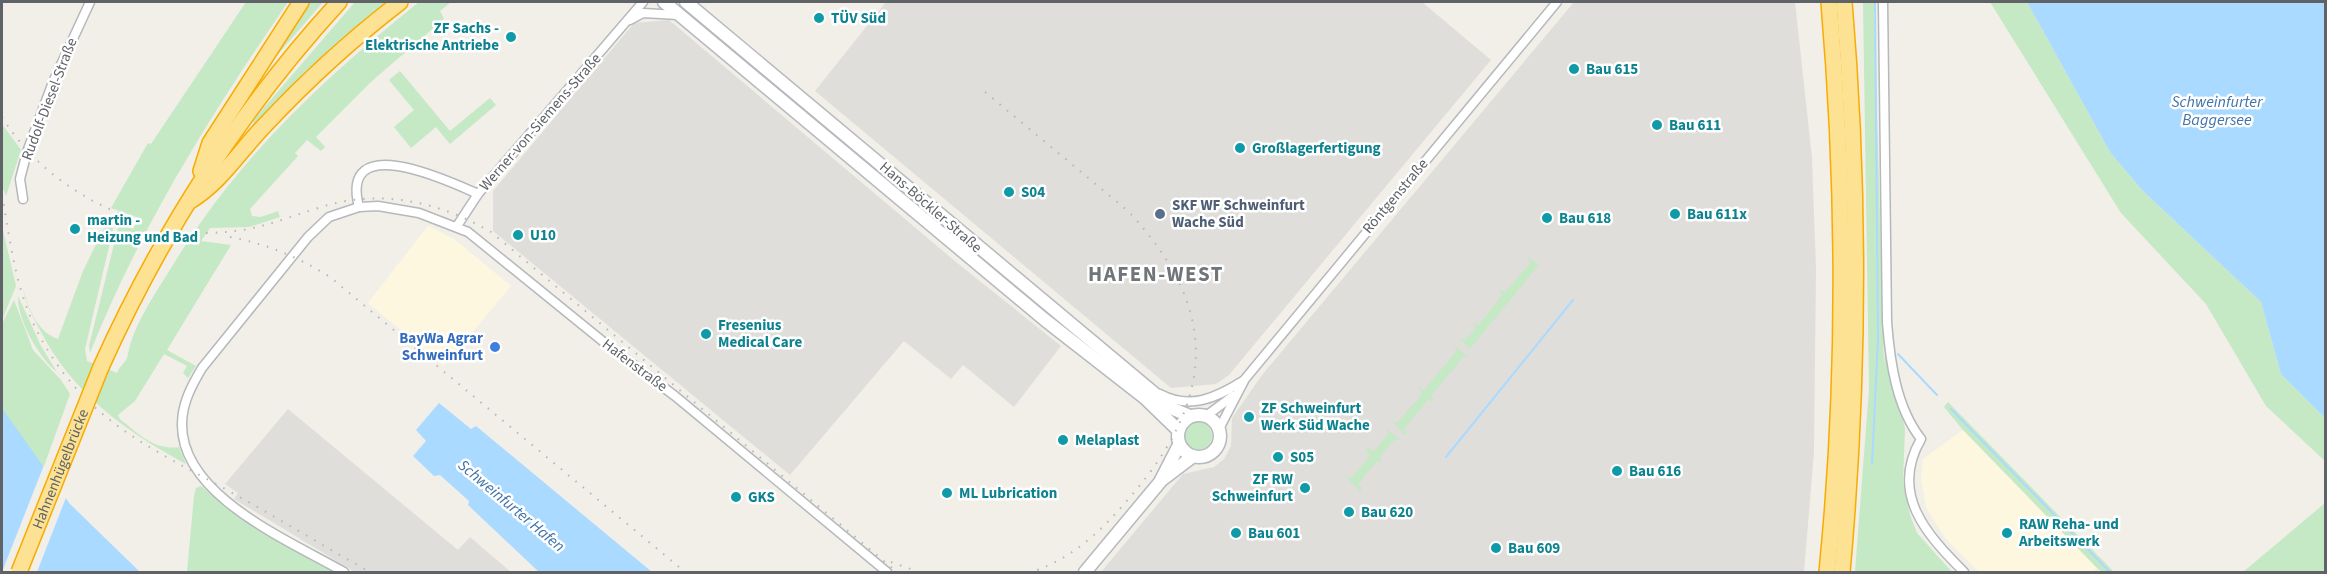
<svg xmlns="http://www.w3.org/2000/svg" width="2327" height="574" font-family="'Source Sans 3',sans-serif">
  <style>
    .commercial { fill: #fef7e0 }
    .industrial { fill: #e0deda }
    .green { fill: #c5e8c5 }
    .water { fill: #aadaff }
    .pier { fill: #f1efe8 }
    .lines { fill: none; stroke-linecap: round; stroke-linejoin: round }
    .stream { stroke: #aadaff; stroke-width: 2 }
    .street-casing { stroke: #b5b8bc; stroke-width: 11 }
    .secondary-casing { stroke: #b6babf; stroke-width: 15 }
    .highway-casing { stroke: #f9ab00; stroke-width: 18 }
    .street { stroke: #fff; stroke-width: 8 }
    .secondary { stroke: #fff; stroke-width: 12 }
    .highway { stroke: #fde293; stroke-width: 15 }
    .rail { stroke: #b6b7b8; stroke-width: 2; stroke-dasharray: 1.5 8; stroke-linecap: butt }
    .highway-bridge-casing { stroke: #f9ab00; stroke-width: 18; stroke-linecap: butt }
    .highway-bridge { stroke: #fde293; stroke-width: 15 }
    .culture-dot { fill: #0f9aa8; stroke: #fff; stroke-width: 2 }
    .service-dot { fill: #5c6f8a; stroke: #fff; stroke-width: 2 }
    .shop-dot { fill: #3f7fe0; stroke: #fff; stroke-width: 2 }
    .labels { text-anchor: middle; stroke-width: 5; stroke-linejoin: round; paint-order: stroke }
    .culture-label { font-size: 15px; font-weight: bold; fill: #0d838f; stroke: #fff; text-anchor: start }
    .street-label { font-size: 15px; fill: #5f6368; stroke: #fff }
    .service-label { font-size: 15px; font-weight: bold; fill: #4e5e75; stroke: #fff; text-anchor: start }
    .shop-label { font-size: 15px; font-weight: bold; fill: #366cbe; stroke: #fff; text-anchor: end }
    .water-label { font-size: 16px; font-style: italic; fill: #4174aa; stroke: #fff }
    .district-label { font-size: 21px; font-weight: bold; letter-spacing: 1.5px; fill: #70757a; stroke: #fff }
  </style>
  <rect width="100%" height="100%" fill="#f1efe8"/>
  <g class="commercial">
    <polygon points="428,226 454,239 511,286 444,366 368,303"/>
    <polygon points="1963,430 2097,568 2092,572 1979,572 1945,538 1926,507 1921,479 1923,459"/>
  </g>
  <g class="industrial">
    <polygon points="886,2 1422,2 1491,60 1229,375 1216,384 1171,388 815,91"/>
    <polygon points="1574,2 1795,2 1812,158 1816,268 1814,452 1804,572 1101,572 1183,474 1214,467 1224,459 1231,446 1232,418 1262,375"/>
    <polygon points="669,20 956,262 1061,346 1014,407 963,365 951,379 904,341 790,475 493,231 493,191 634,23"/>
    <polygon points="288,409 458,550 470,537 511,572 355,572 234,499 238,493 225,484"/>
  </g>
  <g class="green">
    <path d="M246 2H288C212 113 140 227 90 353L89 346 118 228 122 225 133 229 139 218 111 208 148 143 151 144Z"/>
    <polygon points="307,2 323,2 273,60 271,59"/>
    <polygon points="355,2 393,2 254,126 253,121 262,110"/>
    <path d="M419 2H451L440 11 444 19 372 81 316 137 325 147 321 151 307 140 295 153 298 156 250 209 252 216 261 217 278 211 280 217 249 227 210 228 201 241 231 245 167 350 196 366 188 378 183 373 187 366 164 354 135 401 118 415 120 419C137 433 155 451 179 447L186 464C125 431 72 393 40 330 33 317 25 303 23 288 28 308 37 332 58 339L83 271 108 220 113 229 111 238 85 349 87 361 117 373C119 366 127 363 128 354 133 327 153 297 168 273 235 161 318 83 419 2Z"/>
    <polygon points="1863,2 1874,2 1884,365 1885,351 1905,428 1903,482 1910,515 1917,533 1952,572 1855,572 1869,389"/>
    <polygon points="1990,2 2027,2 2110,152 2142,190 2261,302 2281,374 2325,418 2325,461 2266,406 2206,304 2121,213"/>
    <polygon points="400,71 450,131 490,98 496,105 450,144 436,127 411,148 394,127 414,110 389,80"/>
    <polygon points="2,124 21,150 6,196 2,186"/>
    <polygon points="2,226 16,286 2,320"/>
    <polygon points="1527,257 1539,265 1470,349 1459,338 1465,340 1476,328 1472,322 1478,325 1480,323 1502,295 1499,289 1505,292 1530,263"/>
    <path d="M18 296 41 346 57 372C39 358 17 319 18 296Z"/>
    <polygon points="14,300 33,350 61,380 70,394 43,469 2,408 2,324"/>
    <polygon points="1453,344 1470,359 1464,356 1431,396 1434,402 1428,400 1404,429 1407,433 1405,435 1391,420 1397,423 1422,394 1418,387 1424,390 1455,353 1457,350"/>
    <polygon points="1948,402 2114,572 2102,572 2097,568 1963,430 1944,407"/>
    <circle cx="1198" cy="436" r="14"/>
    <polygon points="1385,428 1402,441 1395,439 1379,458 1383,464 1377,461 1358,484 1362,488 1360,491 1345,476 1351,478 1370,456 1366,452 1367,448 1374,451 1389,433"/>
    <polygon points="201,486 225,506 335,572 187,572 194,496 196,488"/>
    <polygon points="2325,503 2325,572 2243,572"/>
  </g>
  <g class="water">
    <polygon points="2027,2 2325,2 2325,418 2281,374 2261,302 2142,190 2110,152"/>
    <polygon points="439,403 471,429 476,426 652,572 539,572 468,505 469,501 440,475 434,476 413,456 426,441 416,430"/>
    <polygon points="2,408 70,504 140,572 2,572"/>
  </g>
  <polygon class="pier" points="44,465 67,495 37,572 2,572"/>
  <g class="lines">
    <g class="stream">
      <polyline points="1898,354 1937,395"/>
      <polyline points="1951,409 2110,572"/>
      <polyline points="1446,457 1573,300"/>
      <polyline points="1872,464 1878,340 1875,2"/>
    </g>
    <defs>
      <g id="street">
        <path d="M1883 2 1887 322C1890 361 1896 407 1921 439 1889 494 1927 535 1964 572"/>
        <polyline points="630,20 643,13 678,15"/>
        <polyline points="23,199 20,179 27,152 53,82 90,2"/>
        <path d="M359 207C339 130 447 180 478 194"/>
        <polyline points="457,226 478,194 643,2"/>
        <path d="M1160 394C1190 410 1216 398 1243 381"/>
        <polyline points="1206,416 1233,396"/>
        <polyline points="1219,429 1245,379 1557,2"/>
        <path d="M344 572C290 541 181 496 182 424 182 403 192 385 202 368L308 237 329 217 359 207 378 206 419 213 468 232 611 348 675 396 887 572"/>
      </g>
      <g id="secondary">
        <polyline points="664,2 1045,320 1145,398 1178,430"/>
        <polyline points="686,2 1173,409 1190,416"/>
        <circle cx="1199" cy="436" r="21"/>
        <polyline points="1163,479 1192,457"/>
        <polyline points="1085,572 1160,482 1179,445"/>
      </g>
      <g id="highway">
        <polyline points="201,171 210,143 301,2"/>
        <path d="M190 201C221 182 239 152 264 126 306 81 352 39 400 2"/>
        <path d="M101 367C161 233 240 110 339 2"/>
        <path d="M1827 572C1846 383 1845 191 1829 2"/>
        <path d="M1842 572C1859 383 1860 191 1844 2"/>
      </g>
    </defs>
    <use href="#street" class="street-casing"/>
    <use href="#secondary" class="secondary-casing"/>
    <use href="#highway" class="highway-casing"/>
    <use href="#street" class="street"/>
    <use href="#secondary" class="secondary"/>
    <use href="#highway" class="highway"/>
    <g class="rail">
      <path d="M985 92 1128 211C1219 308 1217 396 1131 496 1102 530 1075 557 1032 572"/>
      <path d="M2 117C34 168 81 200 138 221"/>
      <path d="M2 195C10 239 15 286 35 327 82 421 150 447 236 495 281 520 325 547 370 572"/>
      <path d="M206 233C254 232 274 222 318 208 378 188 438 201 491 232L897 572"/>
      <path d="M230 237C267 244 298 257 330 277L685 572"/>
      <polyline points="891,562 919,572"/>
    </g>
    <defs>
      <g id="highway-bridge">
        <path id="s1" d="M19 572 101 367"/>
      </g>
    </defs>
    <use href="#highway-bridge" class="highway-bridge-casing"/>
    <use href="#highway-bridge" class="highway-bridge"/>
  </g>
  <g class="culture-dot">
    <circle cx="819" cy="18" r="6"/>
    <circle cx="511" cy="37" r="6"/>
    <circle cx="1574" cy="69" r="6"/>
    <circle cx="1657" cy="125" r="6"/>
    <circle cx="1240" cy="148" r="6"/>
    <circle cx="1009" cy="192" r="6"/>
    <circle cx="1675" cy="214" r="6"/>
    <circle cx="1547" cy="218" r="6"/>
    <circle cx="75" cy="229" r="6"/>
    <circle cx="518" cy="235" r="6"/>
    <circle cx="706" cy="334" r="6"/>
    <circle cx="1249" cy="417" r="6"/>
    <circle cx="1063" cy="440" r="6"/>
    <circle cx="1278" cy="457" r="6"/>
    <circle cx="1617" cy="471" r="6"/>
    <circle cx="1305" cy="488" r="6"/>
    <circle cx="947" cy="493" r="6"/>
    <circle cx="736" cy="497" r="6"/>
    <circle cx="1349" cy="512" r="6"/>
    <circle cx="1236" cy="533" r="6"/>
    <circle cx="2007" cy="533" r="6"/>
    <circle cx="1496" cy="548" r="6"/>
  </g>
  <circle class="service-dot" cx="1160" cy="214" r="6"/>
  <circle class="shop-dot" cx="495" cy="347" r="6"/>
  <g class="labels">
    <g class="culture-label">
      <text x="831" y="23">TÜV Süd</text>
      <text x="499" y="33" text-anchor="end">ZF Sachs -<tspan x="499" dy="17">Elektrische Antriebe</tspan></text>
      <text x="1586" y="74">Bau 615</text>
      <text x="1669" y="130">Bau 611</text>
      <text x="1252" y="153">Großlagerfertigung</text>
      <text x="1021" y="197">S04</text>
      <text x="1687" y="219">Bau 611x</text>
      <text x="1559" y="223">Bau 618</text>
      <text x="87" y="225">martin -<tspan x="87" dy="17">Heizung und Bad</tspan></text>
      <text x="530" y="240">U10</text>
      <text x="718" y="330">Fresenius<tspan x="718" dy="17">Medical Care</tspan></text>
      <text x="1261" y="413">ZF Schweinfurt<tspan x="1261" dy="17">Werk Süd Wache</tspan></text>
      <text x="1075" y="445">Melaplast</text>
      <text x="1290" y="462">S05</text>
      <text x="1629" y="476">Bau 616</text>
      <text x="1293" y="484" text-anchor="end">ZF RW<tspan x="1293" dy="17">Schweinfurt</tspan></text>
      <text x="959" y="498">ML Lubrication</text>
      <text x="748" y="502">GKS</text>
      <text x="1361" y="517">Bau 620</text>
      <text x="2019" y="529">RAW Reha- und<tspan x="2019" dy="17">Arbeitswerk</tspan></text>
      <text x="1248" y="538">Bau 601</text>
      <text x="1508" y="553">Bau 609</text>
    </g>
    <g class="street-label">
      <text transform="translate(49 99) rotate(-69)" y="5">Rudolf-Diesel-Straße</text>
      <text transform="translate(540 122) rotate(-49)" y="5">Werner-von-Siemens-Straße</text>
      <text transform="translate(1395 196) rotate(-50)" y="5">Röntgenstraße</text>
      <text transform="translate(931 207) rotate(41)" y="5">Hans-Böckler-Straße</text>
      <text transform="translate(635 365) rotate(37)" y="5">Hafenstraße</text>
      <text dy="5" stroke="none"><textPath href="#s1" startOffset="111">Hahnenhügelbrücke</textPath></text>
    </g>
    <g class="service-label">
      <text x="1172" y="210">SKF WF Schweinfurt<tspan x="1172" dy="17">Wache Süd</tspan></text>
    </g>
    <g class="shop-label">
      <text x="483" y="343">BayWa Agrar<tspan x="483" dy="17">Schweinfurt</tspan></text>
    </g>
    <g class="water-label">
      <text x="2217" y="107">Schweinfurter<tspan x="2217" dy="18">Baggersee</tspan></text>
      <text transform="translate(512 505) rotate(40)" y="6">Schweinfurter Hafen</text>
    </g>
    <g class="district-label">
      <text x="1156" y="281">HAFEN-WEST</text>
    </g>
  </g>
  <rect width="2327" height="574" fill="none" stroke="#5f6368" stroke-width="6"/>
</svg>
